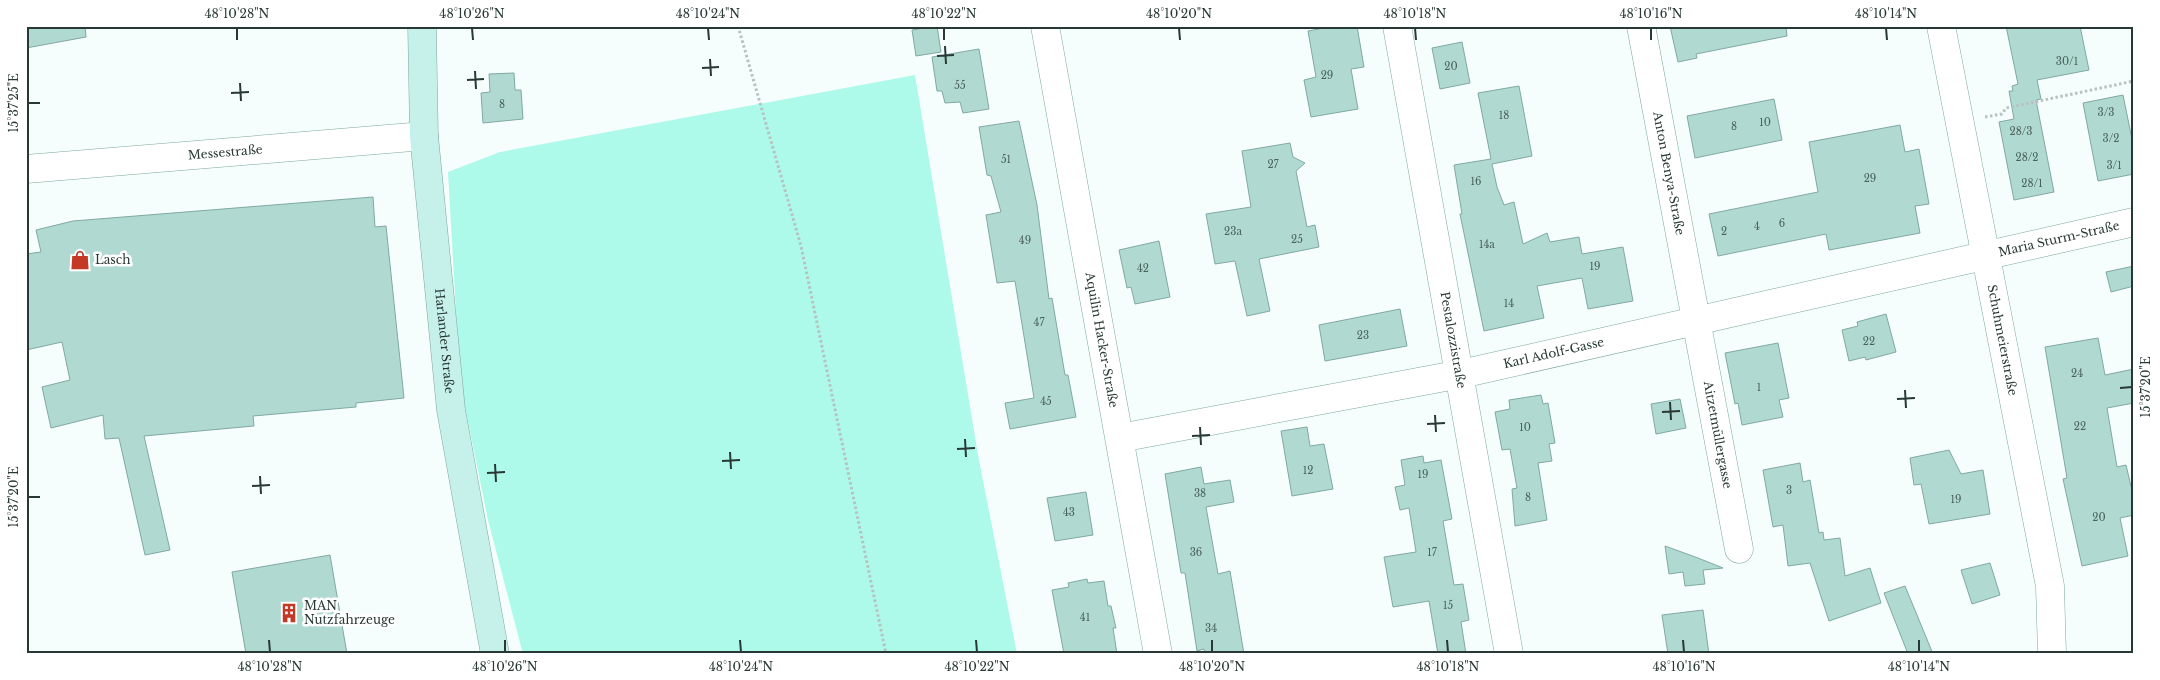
<svg xmlns="http://www.w3.org/2000/svg" width="2160" height="680" font-family="'Libre Baskerville',serif">
  <style>
    .green { fill: #adf9ea }
    .building { fill: #b0dad1; stroke: #80a9a0 }
    .lines { fill: none; stroke-linecap: round; stroke-linejoin: round }
    .street-casing { stroke: #7ea79e; stroke-width: 29 }
    .secondary-casing { stroke: #7ea79e; stroke-width: 29 }
    .path { stroke: #b7c2c0; stroke-width: 3; stroke-dasharray: 2.5 2.5; stroke-linecap: butt }
    .street { stroke: #fff; stroke-width: 28 }
    .secondary { stroke: #c6f0ea; stroke-width: 28 }
    .ticks { fill: none; stroke: #283935; stroke-width: 2 }
    .labels { text-anchor: middle; stroke-width: 5; stroke-linejoin: round; paint-order: stroke }
    .number-label { font-size: 10px; fill: #4a615c }
    .street-label { font-size: 12px; fill: #283935; stroke: #fff }
    .poi-label { font-size: 12px; fill: #283935; stroke: #fff; text-anchor: start }
    .neatline { fill: none; stroke: #283935; stroke-width: 2 }
    .ticks-label { font-size: 12px; text-anchor: middle; fill: #283935 }
  </style>
  <rect width="100%" height="100%" fill="#f5fefc"/>
  <polygon class="green" points="915,75 978,455 1017,654 523,654 488,520 460,382 448,172 500,152"/>
  <g class="building">
    <polygon points="26,26 85,26 86,37 26,48"/>
    <polygon points="937,26 941,52 916,56 912,30"/>
    <polygon points="1334,26 1357,26 1364,67 1351,69 1358,109 1311,117 1304,80 1316,77 1308,31"/>
    <polygon points="1670,26 1786,26 1787,36 1696,54 1697,58 1678,62"/>
    <polygon points="2006,26 2080,26 2089,70 2037,80 2041,99 2036,100 2054,192 2014,200 1999,122 2014,119 2009,91 2013,91 2012,86 2018,84"/>
    <polygon points="1462,42 1470,83 1440,89 1432,48"/>
    <polygon points="979,49 989,109 963,113 960,102 945,103 942,91 937,91 932,57"/>
    <polygon points="514,73 515,90 521,90 523,119 483,123 481,93 490,92 489,74"/>
    <polygon points="1519,86 1532,156 1492,164 1497,187 1504,205 1514,202 1523,244 1547,233 1550,242 1579,237 1582,254 1623,247 1633,301 1588,309 1582,278 1537,286 1544,318 1484,331 1460,214 1462,214 1454,165 1491,159 1478,93"/>
    <polygon points="2123,95 2134,149 2134,174 2098,181 2083,103"/>
    <polygon points="1774,99 1782,140 1695,158 1687,116"/>
    <polygon points="1019,121 1037,205 1049,299 1052,298 1065,375 1068,375 1076,417 1010,429 1005,403 1034,398 1015,281 997,283 986,215 1001,212 991,176 987,175 979,127"/>
    <polygon points="1900,125 1905,152 1919,149 1929,204 1915,206 1920,233 1829,250 1826,234 1718,256 1709,214 1818,192 1809,142"/>
    <polygon points="1290,143 1293,157 1305,163 1296,171 1307,227 1315,225 1319,247 1259,259 1270,311 1247,316 1235,261 1215,264 1206,214 1251,207 1242,151"/>
    <polygon points="373,197 375,227 386,226 404,398 356,403 356,407 253,416 254,426 144,436 170,550 145,555 119,438 105,439 103,415 51,428 42,387 70,380 62,342 26,350 26,254 41,252 36,230 73,221"/>
    <polygon points="1159,241 1170,297 1135,304 1131,287 1127,288 1119,250"/>
    <polygon points="2134,266 2134,286 2111,292 2106,272"/>
    <polygon points="1400,309 1407,346 1325,361 1319,325"/>
    <polygon points="1886,314 1896,352 1866,360 1865,357 1849,361 1842,330 1858,326 1857,322"/>
    <polygon points="2098,338 2105,375 2134,369 2134,403 2107,408 2117,467 2126,465 2134,499 2134,515 2120,518 2128,556 2082,566 2063,479 2067,478 2045,347"/>
    <polygon points="1778,343 1789,398 1779,400 1783,417 1742,425 1738,403 1735,404 1725,353"/>
    <polygon points="1541,395 1543,404 1548,403 1555,443 1549,444 1552,461 1538,463 1547,520 1515,526 1512,489 1517,488 1510,449 1502,450 1495,412 1510,409 1509,400"/>
    <polygon points="1680,399 1686,428 1656,434 1651,404"/>
    <polygon points="1307,427 1310,446 1324,444 1333,489 1292,496 1281,431"/>
    <polygon points="1949,450 1961,474 1983,470 1990,514 1929,524 1921,484 1914,485 1910,458"/>
    <polygon points="1423,456 1424,463 1441,460 1452,519 1443,521 1454,585 1463,584 1469,620 1461,622 1466,654 1438,654 1429,601 1393,607 1384,557 1416,552 1409,508 1400,510 1395,487 1405,485 1401,460"/>
    <polygon points="1800,463 1803,482 1810,480 1819,533 1823,532 1824,540 1840,538 1845,576 1870,568 1881,603 1829,621 1810,563 1788,566 1783,525 1773,527 1763,470"/>
    <polygon points="1201,467 1204,484 1230,480 1234,502 1206,507 1218,574 1230,571 1244,654 1205,654 1204,649 1197,651 1185,573 1181,573 1165,474"/>
    <polygon points="1086,492 1093,535 1055,541 1047,498"/>
    <polygon points="1665,546 1698,558 1723,568 1703,570 1705,584 1685,586 1683,572 1669,574"/>
    <polygon points="330,555 347,654 246,654 232,572"/>
    <polygon points="1990,563 2000,595 1972,604 1961,570"/>
    <polygon points="1087,579 1088,583 1104,581 1108,606 1111,606 1116,628 1113,628 1117,654 1064,654 1052,590 1069,587 1068,583"/>
    <polygon points="1905,586 1933,654 1908,654 1884,593"/>
    <polygon points="1703,610 1709,654 1668,654 1662,615"/>
  </g>
  <g class="lines">
    <defs>
      <g id="street">
        <path id="s1" d="M1045 26 1158 654"/>
        <path id="s2" d="M1397 26 1509 654"/>
        <path id="s3" d="M1641 26 1739 549"/>
        <path id="s4" d="M1941 26 2050 586 2052 654"/>
        <path id="s5" d="M26 169 424 136"/>
        <path id="s6" d="M1120 438 1461 374 2134 222"/>
      </g>
      <g id="secondary">
        <path id="s7" d="M422 26 424 136 451 410 495 654"/>
      </g>
    </defs>
    <use href="#street" class="street-casing"/>
    <use href="#secondary" class="secondary-casing"/>
    <g class="path">
      <polyline points="738,26 801,246 886,654"/>
      <polyline points="1985,117 2002,114 2006,108 2134,81"/>
    </g>
    <use href="#street" class="street"/>
    <use href="#secondary" class="secondary"/>
  </g>
  <path class="ticks" d="M237 28V40M472 28 473 40M708 28 709 40M944 28V40M1179 28 1180 40M1415 28 1416 40M1651 28V40M1886 28 1887 40M945 46 946 64M937 56 954 55M710 59 711 76M702 68 719 67M475 71 476 89M467 80 484 79M240 83 241 101M231 93 249 92M28 103H40M2120 388 2132 387M1905 390 1906 408M1897 399 1915 398M1670 402 1671 420M1662 412 1680 411M1435 415 1436 432M1427 424 1445 423M1200 427 1201 445M1192 436 1210 435M965 439 966 457M957 449 975 448M730 452 731 469M722 461 740 460M495 464 496 482M487 473 505 472M260 476 261 494M252 486 270 485M28 497H40M269 640 270 652M505 640V652M740 640 741 652M976 640 977 652M1212 640V652M1447 640 1448 652M1683 640 1684 652M1919 640V652"/>
  <defs>
    <symbol id="shop-bare" viewBox="-9 -9 18 18"><path d="M-5-2.5h2.3a2.7 3.5 0 0 1 5.4 0H5L5.5 6h-11ZM-1.5-2.5h3a1.5 2.3 0 0 0-3 0Z" fill="#c43826" stroke="#fff" stroke-width="2.5" paint-order="stroke"/></symbol>
    <symbol id="building-bare" viewBox="-9 -9 18 18"><path d="M-4-6H4V6H1V3H-1V6H-4ZM-2.5-4.3h1.7v1.8h-1.7ZM.8-4.3h1.7v1.8H.8ZM-2.5-1h1.7V.8h-1.7ZM.8-1h1.7V.8H.8Z" fill="#c43826" stroke="#fff" stroke-width="2.5" paint-order="stroke"/></symbol>
  </defs>
  <g fill-rule="evenodd">
    <use href="#shop-bare" x="66" y="246" width="28" height="28"/>
    <use href="#building-bare" x="275" y="599" width="28" height="28"/>
  </g>
  <g class="labels">
    <g class="number-label">
      <text x="2067" y="65">30/1</text>
      <text x="1451" y="70">20</text>
      <text x="1327" y="79">29</text>
      <text x="960" y="89">55</text>
      <text x="502" y="108">8</text>
      <text x="2106" y="116">3/3</text>
      <text x="1504" y="119">18</text>
      <text x="1765" y="126">10</text>
      <text x="1734" y="130">8</text>
      <text x="2021" y="135">28/3</text>
      <text x="2111" y="142">3/2</text>
      <text x="2027" y="161">28/2</text>
      <text x="1006" y="163">51</text>
      <text x="1273" y="168">27</text>
      <text x="2114" y="169">3/1</text>
      <text x="1870" y="182">29</text>
      <text x="1476" y="185">16</text>
      <text x="2032" y="187">28/1</text>
      <text x="1782" y="227">6</text>
      <text x="1757" y="230">4</text>
      <text x="1233" y="235">23a</text>
      <text x="1724" y="235">2</text>
      <text x="1297" y="243">25</text>
      <text x="1025" y="244">49</text>
      <text x="1487" y="248">14a</text>
      <text x="1595" y="270">19</text>
      <text x="1143" y="272">42</text>
      <text x="1509" y="307">14</text>
      <text x="1039" y="326">47</text>
      <text x="1363" y="339">23</text>
      <text x="1869" y="345">22</text>
      <text x="2077" y="377">24</text>
      <text x="1759" y="391">1</text>
      <text x="1046" y="405">45</text>
      <text x="2080" y="430">22</text>
      <text x="1525" y="431">10</text>
      <text x="1308" y="474">12</text>
      <text x="1423" y="478">19</text>
      <text x="1789" y="494">3</text>
      <text x="1200" y="497">38</text>
      <text x="1528" y="501">8</text>
      <text x="1956" y="503">19</text>
      <text x="1069" y="516">43</text>
      <text x="2099" y="521">20</text>
      <text x="1196" y="556">36</text>
      <text x="1432" y="556">17</text>
      <text x="1448" y="609">15</text>
      <text x="1085" y="621">41</text>
      <text x="1211" y="632">34</text>
    </g>
    <g class="street-label">
      <text dy="4" stroke="none"><textPath href="#s5" startOffset="200">Messestraße</textPath></text>
      <text dy="4" stroke="none"><textPath href="#s3" startOffset="150">Anton Benya-Straße</textPath></text>
      <text dy="4" stroke="none"><textPath href="#s6" startOffset="960">Maria Sturm-Straße</textPath></text>
      <text dy="4" stroke="none"><textPath href="#s1" startOffset="319">Aquilin Hacker-Straße</textPath></text>
      <text dy="4" stroke="none"><textPath href="#s2" startOffset="319">Pestalozzistraße</textPath></text>
      <text dy="4" stroke="none"><textPath href="#s4" startOffset="320">Schuhmeierstraße</textPath></text>
      <text dy="4" stroke="none"><textPath href="#s7" startOffset="316">Harlander Straße</textPath></text>
      <text dy="4" stroke="none"><textPath href="#s6" startOffset="442">Karl Adolf-Gasse</textPath></text>
      <text dy="4" stroke="none"><textPath href="#s3" startOffset="416">Aitzetmüllergasse</textPath></text>
    </g>
    <g class="poi-label">
      <text x="95" y="264">Lasch</text>
      <text x="304" y="610">MAN<tspan x="304" dy="14">Nutzfahrzeuge</tspan></text>
    </g>
  </g>
  <rect width="2160" height="680" fill="none" stroke="#ffffff" stroke-width="55"/>
  <rect x="28" y="28" width="2104" height="624" class="neatline"/>
  <g class="ticks-label">
    <text x="237" y="18">48°10'28"N</text>
    <text x="472" y="18">48°10'26"N</text>
    <text x="708" y="18">48°10'24"N</text>
    <text x="944" y="18">48°10'22"N</text>
    <text x="1179" y="18">48°10'20"N</text>
    <text x="1415" y="18">48°10'18"N</text>
    <text x="1651" y="18">48°10'16"N</text>
    <text x="1886" y="18">48°10'14"N</text>
    <text transform="translate(14 103) rotate(-90)" y="4">15°37'25"E</text>
    <text transform="translate(2146 387) rotate(-90)" y="4">15°37'20"E</text>
    <text transform="translate(14 497) rotate(-90)" y="4">15°37'20"E</text>
    <text x="270" y="671">48°10'28"N</text>
    <text x="505" y="671">48°10'26"N</text>
    <text x="741" y="671">48°10'24"N</text>
    <text x="977" y="671">48°10'22"N</text>
    <text x="1212" y="671">48°10'20"N</text>
    <text x="1448" y="671">48°10'18"N</text>
    <text x="1684" y="671">48°10'16"N</text>
    <text x="1919" y="671">48°10'14"N</text>
  </g>
</svg>
